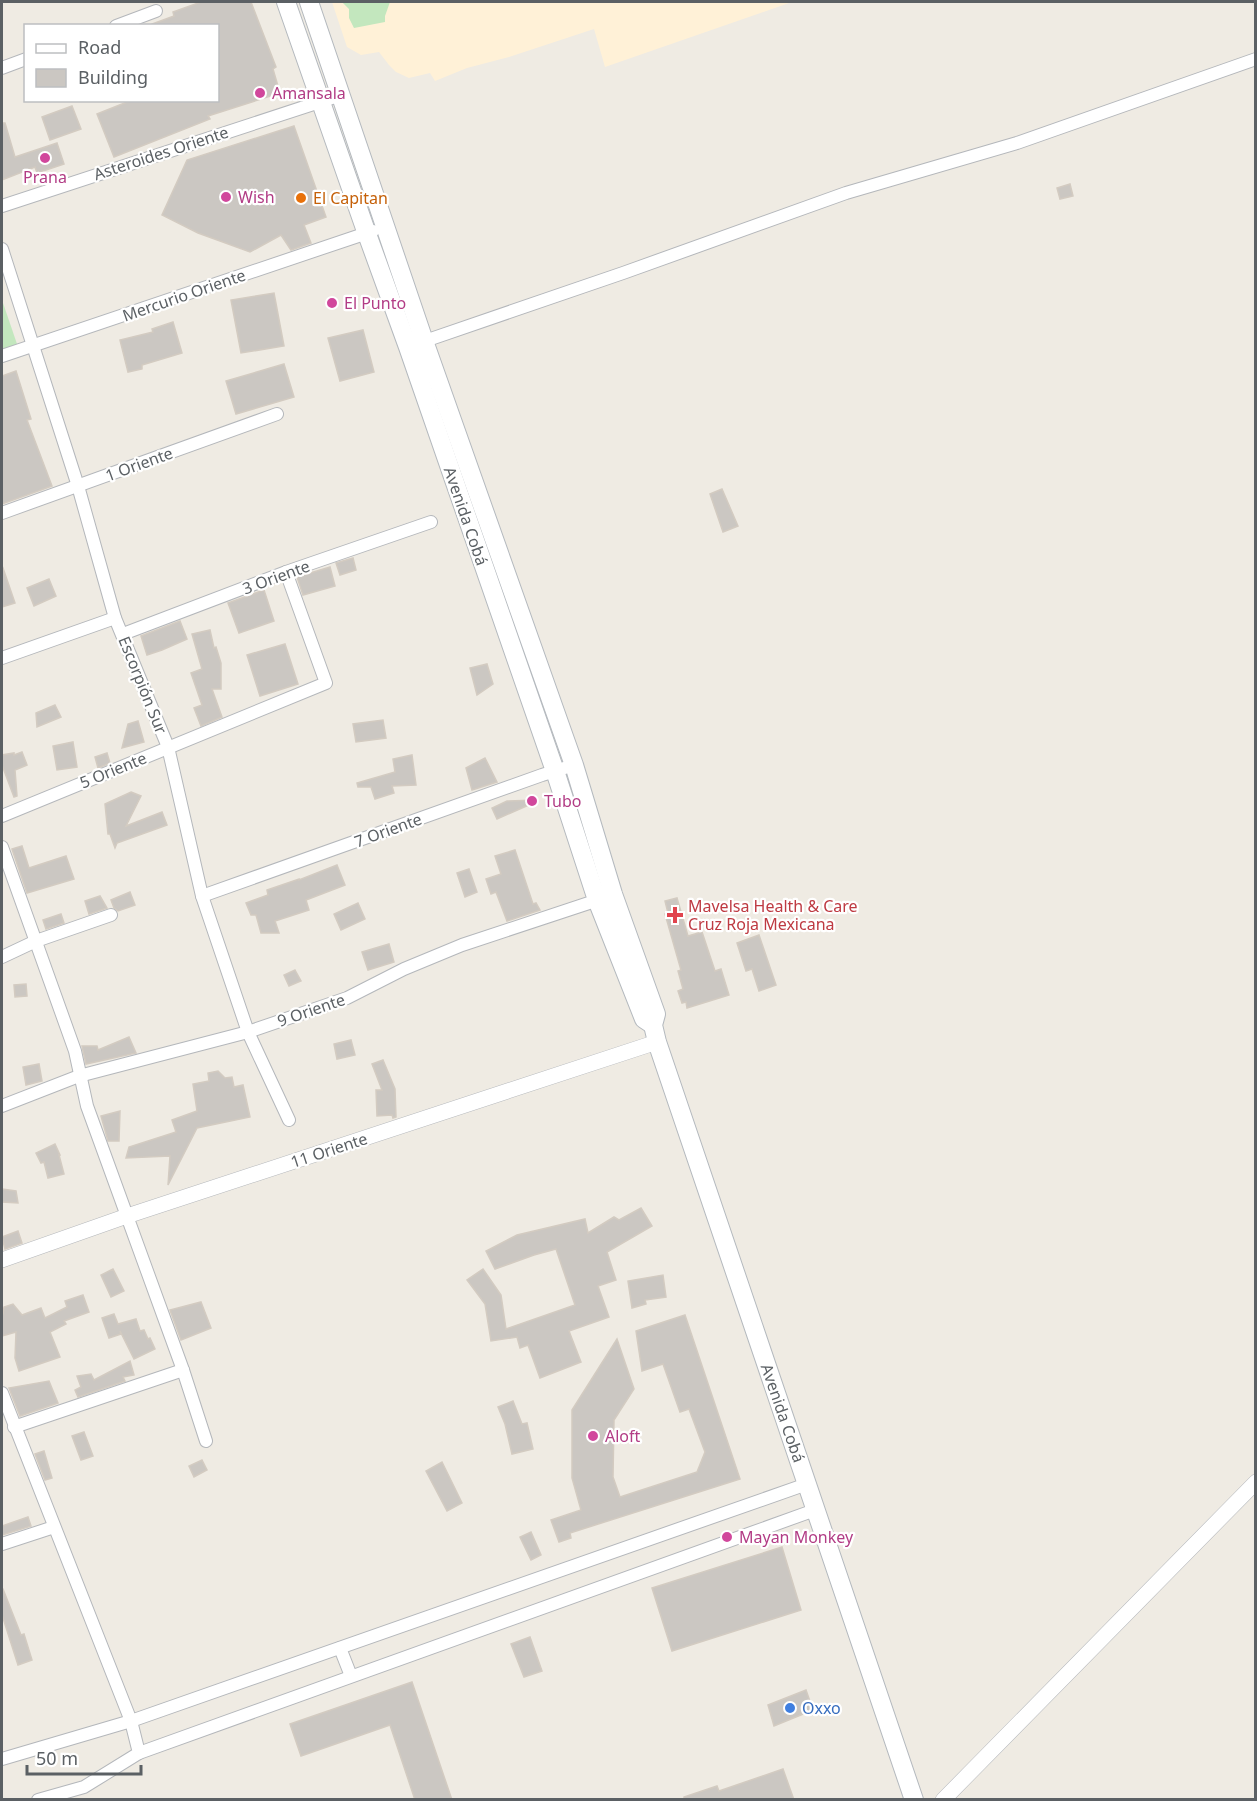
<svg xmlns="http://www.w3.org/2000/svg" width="1257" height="1801" font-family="'Noto Sans',sans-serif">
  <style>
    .commercial { fill: #fff1d7 }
    .green { fill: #c3e7be }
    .building { fill: #cbc7c2; stroke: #d3cbc1; stroke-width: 1.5 }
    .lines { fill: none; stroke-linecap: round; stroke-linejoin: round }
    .minor-casing { stroke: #b4b7bb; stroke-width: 14 }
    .tertiary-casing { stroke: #b4b7bb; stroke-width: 16 }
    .secondary-casing { stroke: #b4b9be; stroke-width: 20 }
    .minor { stroke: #fff; stroke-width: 12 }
    .tertiary { stroke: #fff; stroke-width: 15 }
    .secondary { stroke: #fff; stroke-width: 18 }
    .hotel-dot { fill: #d1479c; stroke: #fff; stroke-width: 2 }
    .food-dot { fill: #e8710a; stroke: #fff; stroke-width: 2 }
    .health-dot { fill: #e0444e; stroke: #fff; stroke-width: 2 }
    .shop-dot { fill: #3f7fe0; stroke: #fff; stroke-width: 2 }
    .labels { text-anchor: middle; stroke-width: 4.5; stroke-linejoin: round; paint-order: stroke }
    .hotel-label { font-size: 16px; fill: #b23c85; stroke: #fff; text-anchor: start }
    .street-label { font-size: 16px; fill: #5b6064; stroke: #fff }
    .food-label { font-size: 16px; fill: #c56008; stroke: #fff; text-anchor: start }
    .health-label { font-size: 16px; fill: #be3a42; stroke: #fff; text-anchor: start }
    .shop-label { font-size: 16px; fill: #366cbe; stroke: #fff; text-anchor: start }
  </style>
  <rect width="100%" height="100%" fill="#efebe3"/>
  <polygon class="commercial" points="332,2 792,2 605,67 594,29 509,57 467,68 435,81 430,73 409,78 396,72 389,65 379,52 361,55 347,47"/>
  <g class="green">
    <polygon points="342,2 390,2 385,16 385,22 354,28 349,18 349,9"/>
    <polygon points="2,300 17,344 2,350"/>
  </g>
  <g class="building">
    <polygon points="201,2 251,2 276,67 273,69 280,93 208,116 210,119 114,157 97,114 132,100 218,100 218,26 152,26 152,24 174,16 173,12"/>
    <polygon points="72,106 81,129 50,140 42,117"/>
    <polygon points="2,123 5,123 15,157 57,143 64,164 37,173 35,167 2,180"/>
    <polygon points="294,126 326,217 304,225 311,243 291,250 281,235 250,252 198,233 162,215 187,160"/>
    <polygon points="1070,184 1073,196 1060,199 1057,188"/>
    <polygon points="274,293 284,346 241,353 231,300"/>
    <polygon points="173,322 182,353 142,365 142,369 128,372 120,340 153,332 152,329"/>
    <polygon points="363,330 374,372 340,381 328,338"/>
    <polygon points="284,364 294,397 236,414 226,381"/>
    <polygon points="16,371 31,419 27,420 52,486 2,504 2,376"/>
    <polygon points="722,489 738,526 723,532 710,494"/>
    <polygon points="353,558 356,570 340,575 336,563"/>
    <polygon points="330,567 335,586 303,595 297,577"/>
    <polygon points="3,568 15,603 2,607 2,569"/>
    <polygon points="49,579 56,596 34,606 27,588"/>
    <polygon points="264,590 274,621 239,633 228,603"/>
    <polygon points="180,621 187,639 162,650 147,655 141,636"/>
    <polygon points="210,630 214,648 216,647 221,663 221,689 212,689 222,717 201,726 194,708 202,705 191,673 202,669 192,634"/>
    <polygon points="285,644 298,684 260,696 247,655"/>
    <polygon points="487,664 493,684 477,695 470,668"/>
    <polygon points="55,705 61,717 37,727 36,713"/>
    <polygon points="383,720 386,738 356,742 353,724"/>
    <polygon points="138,721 144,742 122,748 128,724"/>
    <polygon points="73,742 77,767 57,770 53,746"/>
    <polygon points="22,752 27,765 15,770 17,796 14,797 2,765 2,755 14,753 14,755"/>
    <polygon points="107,753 110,763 98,768 95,757"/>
    <polygon points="412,755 416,785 392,786 394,793 375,799 371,787 358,787 357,783 395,772 393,759"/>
    <polygon points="485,758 497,782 472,790 466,768"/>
    <polygon points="131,792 141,796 126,826 162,812 167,825 117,843 115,848 110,834 108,834 105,804"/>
    <polygon points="537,800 538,801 497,819 492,808 507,801"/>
    <polygon points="22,846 29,868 66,856 74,879 27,893 12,849"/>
    <polygon points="515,850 533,904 536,903 540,910 507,921 496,892 491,894 486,879 501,874 495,856"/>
    <polygon points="337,865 345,885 306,900 309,910 275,921 279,933 261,933 256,915 251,915 246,903 268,895 267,890 299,879 299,880"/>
    <polygon points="469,869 477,892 465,897 457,873"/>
    <polygon points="130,892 135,905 118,911 114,908 111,900"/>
    <polygon points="100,896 107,908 89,914 85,901"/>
    <polygon points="677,898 688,936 702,932 715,971 721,969 729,995 687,1008 686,1002 682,1003 678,991 683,989 678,971 681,970 665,914 668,913 665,901"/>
    <polygon points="358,903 365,919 341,930 334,914"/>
    <polygon points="61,914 64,923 46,929 43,920"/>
    <polygon points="759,935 776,985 759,991 752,969 746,971 737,943"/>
    <polygon points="389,944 394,962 368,970 362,952"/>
    <polygon points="295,970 301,981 289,986 284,975"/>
    <polygon points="26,984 27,996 15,997 14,985"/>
    <polygon points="129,1037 136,1053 86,1064 82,1046 97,1046 98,1050"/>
    <polygon points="351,1040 355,1055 337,1059 334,1044"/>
    <polygon points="383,1060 395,1089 396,1117 393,1118 392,1115 377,1116 376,1090 382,1090 372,1064"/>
    <polygon points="39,1064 42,1081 26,1085 23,1067"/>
    <polygon points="218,1071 225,1078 232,1077 234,1087 243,1085 250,1117 197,1128 168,1185 170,1156 126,1158 129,1147 176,1132 172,1120 197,1111 193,1084 209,1081 208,1073"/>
    <polygon points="120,1111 119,1141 108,1141 101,1116"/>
    <polygon points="55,1144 60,1155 59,1155 64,1174 48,1178 44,1162 41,1163 36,1153"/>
    <polygon points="2,1189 16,1191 18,1203 2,1202"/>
    <polygon points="641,1208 652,1226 607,1252 616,1280 598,1286 609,1317 569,1331 581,1362 540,1378 528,1345 520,1348 517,1337 491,1341 485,1304 467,1280 483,1269 501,1295 506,1329 575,1305 556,1249 534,1255 495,1269 486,1251 517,1235 585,1219 588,1233 614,1217 619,1220"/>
    <polygon points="18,1231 22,1243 5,1249 2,1237"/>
    <polygon points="113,1269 124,1291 111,1297 101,1275"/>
    <polygon points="663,1275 666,1297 645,1300 646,1304 632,1308 628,1281"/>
    <polygon points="83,1295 89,1312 64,1321 66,1324 50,1332 60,1357 19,1371 15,1358 16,1332 2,1336 2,1315 3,1314 4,1307 13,1304 22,1315 41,1308 45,1318 67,1307 65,1301"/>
    <polygon points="201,1302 211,1328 181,1340 170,1310"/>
    <polygon points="114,1314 118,1324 136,1319 140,1331 144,1330 148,1339 150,1338 155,1349 134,1359 120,1331 121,1334 109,1338 102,1318"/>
    <polygon points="685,1315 740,1479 570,1533 571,1538 559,1542 551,1520 581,1510 572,1478 572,1410 617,1339 634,1389 614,1420 613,1477 620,1497 697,1472 705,1452 689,1409 680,1412 663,1364 642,1371 636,1331"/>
    <polygon points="130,1361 134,1375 123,1377 125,1381 78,1397 75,1390 81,1387 77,1376 91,1374 94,1380"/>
    <polygon points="49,1381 58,1403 20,1416 9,1388"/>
    <polygon points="513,1401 522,1424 527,1423 533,1449 512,1454 505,1424 498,1407"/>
    <polygon points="84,1432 93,1456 81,1460 72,1436"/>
    <polygon points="44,1451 52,1478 45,1480 35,1454"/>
    <polygon points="202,1460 207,1470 194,1477 189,1466"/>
    <polygon points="442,1462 462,1503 447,1511 426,1471"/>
    <polygon points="28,1517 31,1526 2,1535 2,1526"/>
    <polygon points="531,1532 541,1555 531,1560 520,1537"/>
    <polygon points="782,1547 801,1610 672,1651 652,1588"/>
    <polygon points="2,1589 3,1589 21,1635 24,1634 32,1660 18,1665 2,1615"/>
    <polygon points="530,1637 542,1671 524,1677 511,1644"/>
    <polygon points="412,1682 452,1800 415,1800 390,1725 301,1756 290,1724"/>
    <polygon points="806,1690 813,1710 774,1726 768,1705"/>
    <polygon points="783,1769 794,1800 684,1800 684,1797 717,1786 719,1791"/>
  </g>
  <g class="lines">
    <defs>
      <g id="minor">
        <polyline points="116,26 156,11"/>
        <polyline points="2,68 26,59"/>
        <polyline points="2,206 341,95"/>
        <polyline points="2,249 78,486 115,618 168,747 202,896 248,1032 289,1120"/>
        <polyline points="419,343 623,273 846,193 1017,143 1256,59"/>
        <polyline points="2,356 373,231"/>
        <polyline points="2,513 277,414"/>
        <polyline points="123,634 286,572 431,522"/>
        <polyline points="2,658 115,618"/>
        <polyline points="2,816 326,683 286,572"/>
        <polyline points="2,847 75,1051 87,1106 183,1370 206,1441"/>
        <polyline points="202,896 542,775 574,765"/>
        <polyline points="2,957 36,941 111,915"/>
        <polyline points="2,1106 79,1076 248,1032 347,998 404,969 462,945 604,898"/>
        <polyline points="2,1393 131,1721 139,1753 84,1787 38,1800"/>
        <polyline points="14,1427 183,1370"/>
        <polyline points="2,1544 54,1527"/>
        <polyline points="340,1648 351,1676"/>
        <polyline points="139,1753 815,1510"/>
        <polyline points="2,1759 131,1721 807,1484"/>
      </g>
      <g id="tertiary">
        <polyline points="2,1260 127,1216 657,1042"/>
        <polyline points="943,1800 1256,1482"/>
      </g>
      <g id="secondary">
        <polyline points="286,2 367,234 408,347 555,771 597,900 644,1019 653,1025"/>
        <polyline points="309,2 424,341 574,765 613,894 656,1014 653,1025 657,1042 914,1800"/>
      </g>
    </defs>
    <use href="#minor" class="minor-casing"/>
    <use href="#tertiary" class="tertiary-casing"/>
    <use href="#secondary" class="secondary-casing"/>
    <use href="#minor" class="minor"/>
    <use href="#tertiary" class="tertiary"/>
    <use href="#secondary" class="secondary"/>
  </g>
  <g class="hotel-dot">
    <circle cx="260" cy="93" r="6"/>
    <circle cx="45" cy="158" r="6"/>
    <circle cx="226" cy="197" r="6"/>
    <circle cx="332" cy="303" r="6"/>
    <circle cx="532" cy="801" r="6"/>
    <circle cx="593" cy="1436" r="6"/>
    <circle cx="727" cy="1537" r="6"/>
  </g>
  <circle class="food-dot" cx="301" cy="198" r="6"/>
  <path class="health-dot" d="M672 906h6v6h6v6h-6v6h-6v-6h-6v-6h6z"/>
  <circle class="shop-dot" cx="790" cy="1708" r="6"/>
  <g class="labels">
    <g class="hotel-label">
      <text x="272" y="99">Amansala</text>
      <text x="45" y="183" text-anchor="middle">Prana</text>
      <text x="238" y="203">Wish</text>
      <text x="344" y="309">El Punto</text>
      <text x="544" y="807">Tubo</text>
      <text x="605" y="1442">Aloft</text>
      <text x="739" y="1543">Mayan Monkey</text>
    </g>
    <g class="street-label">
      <text transform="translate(161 153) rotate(-18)" y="6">Asteroides Oriente</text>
      <text transform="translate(184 295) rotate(-19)" y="6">Mercurio Oriente</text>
      <text transform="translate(139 464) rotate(-20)" y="6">1 Oriente</text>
      <text transform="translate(466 516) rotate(71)" y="6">Avenida Cobá</text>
      <text transform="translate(276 577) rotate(-20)" y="6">3 Oriente</text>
      <text transform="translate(143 685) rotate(68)" y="6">Escorpión Sur</text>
      <text transform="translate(113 770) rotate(-22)" y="6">5 Oriente</text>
      <text transform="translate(388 830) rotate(-20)" y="6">7 Oriente</text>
      <text transform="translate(311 1010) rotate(-19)" y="6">9 Oriente</text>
      <text transform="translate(329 1150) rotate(-18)" y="6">11 Oriente</text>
      <text transform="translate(783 1413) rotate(71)" y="6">Avenida Cobá</text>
    </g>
    <g class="food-label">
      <text x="313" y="204">El Capitan</text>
    </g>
    <g class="health-label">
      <text x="688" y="912">Mavelsa Health &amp; Care<tspan x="688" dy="18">Cruz Roja Mexicana</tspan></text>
    </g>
    <g class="shop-label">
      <text x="802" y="1714">Oxxo</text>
    </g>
  </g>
  <rect width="1257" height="1801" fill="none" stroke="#5b6064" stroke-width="6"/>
  <rect x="24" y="24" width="195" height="78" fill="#ffffff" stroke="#bdbfc1" stroke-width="1.5"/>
  <rect x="36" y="44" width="30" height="9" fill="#ffffff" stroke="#bdbfc1" stroke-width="1.5"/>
  <text x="78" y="54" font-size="18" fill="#5b6064">Road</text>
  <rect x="36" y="69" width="30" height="18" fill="#cbc7c2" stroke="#bdbfc1" stroke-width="1.5"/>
  <text x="78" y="84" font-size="18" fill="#5b6064">Building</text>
  <path d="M27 1765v9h114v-9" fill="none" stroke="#5b6064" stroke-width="3"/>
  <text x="36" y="1765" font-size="18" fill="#5b6064" stroke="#ffffff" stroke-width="4.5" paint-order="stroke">50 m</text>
</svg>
